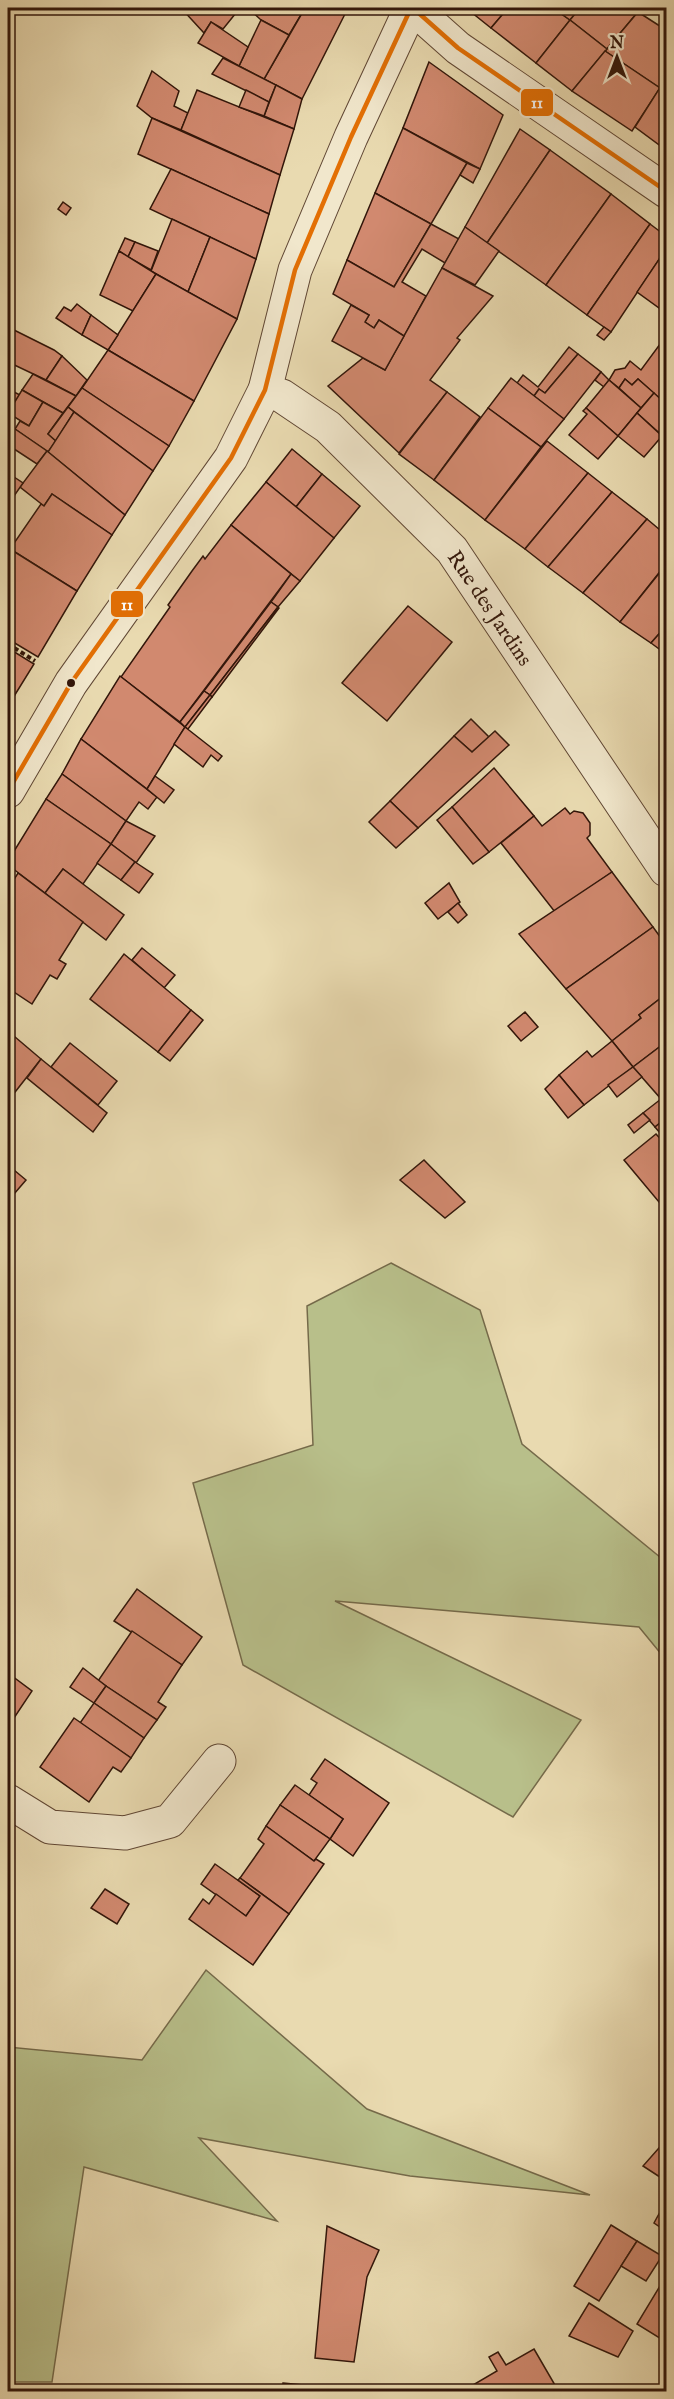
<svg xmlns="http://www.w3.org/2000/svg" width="674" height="2399" font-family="'IM FELL English',serif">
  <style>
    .green { fill: #b8bf8a; stroke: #756a4a; stroke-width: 1.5 }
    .building { fill: #d1896f; stroke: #32160a; stroke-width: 1.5 }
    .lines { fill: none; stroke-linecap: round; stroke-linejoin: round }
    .minor-casing { stroke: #604734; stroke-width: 35 }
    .tertiary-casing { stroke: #604734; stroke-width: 35 }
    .path { stroke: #32160a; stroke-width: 4; stroke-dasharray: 4.5 3; stroke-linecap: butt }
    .minor { stroke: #f1e7cc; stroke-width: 33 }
    .tertiary { stroke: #f1e7cc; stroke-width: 33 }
    .bus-1-casing { stroke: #f1e7cc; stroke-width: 9 }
    .bus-1 { stroke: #e36f04; stroke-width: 4.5 }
    .bus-dot { fill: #32160a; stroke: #f1e7cc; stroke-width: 2 }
    .labels { text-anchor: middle; stroke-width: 5; stroke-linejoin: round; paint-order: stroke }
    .street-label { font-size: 21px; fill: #32160a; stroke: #f1e7cc }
    .line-badge { stroke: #f1e7cc; stroke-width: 2 }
    .badge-label { font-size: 16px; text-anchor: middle; font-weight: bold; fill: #fff }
  </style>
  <rect width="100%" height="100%" fill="#e9dab0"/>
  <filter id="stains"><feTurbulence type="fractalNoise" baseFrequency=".00333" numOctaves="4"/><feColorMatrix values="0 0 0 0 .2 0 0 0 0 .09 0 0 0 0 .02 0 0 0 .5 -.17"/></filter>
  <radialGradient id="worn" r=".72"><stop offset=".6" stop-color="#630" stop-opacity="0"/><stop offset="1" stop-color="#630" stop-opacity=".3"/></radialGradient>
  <g class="green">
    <polygon points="391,1263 480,1310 522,1444 666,1562 666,1660 639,1627 335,1601 581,1720 513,1817 243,1665 193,1483 313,1445 307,1306"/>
    <polygon points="206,1970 367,2109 590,2195 410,2176 199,2138 277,2221 84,2167 52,2382 8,2382 8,2047 142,2060"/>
  </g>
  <g class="building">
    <polygon points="181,8 240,8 223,29 211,22 204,33"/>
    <polygon points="248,8 305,8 289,35 261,20"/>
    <polygon points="305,8 348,8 302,99 264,79"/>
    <polygon points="466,8 508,8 491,28"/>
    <polygon points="508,8 553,8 570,20 536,63 491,28"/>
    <polygon points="553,8 580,8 570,20"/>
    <polygon points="580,8 641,8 607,49 570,20"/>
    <polygon points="638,12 666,30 666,78 660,88 605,51"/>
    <polygon points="261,20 289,35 264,79 239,66"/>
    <polygon points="570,20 607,49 572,91 536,63"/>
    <polygon points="211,22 248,47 239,66 198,43"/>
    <polygon points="605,51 660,88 632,131 572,91"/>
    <polygon points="223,58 276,85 269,102 212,74"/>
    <polygon points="429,62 503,115 480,169 403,128"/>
    <polygon points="152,71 179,91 174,106 188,113 181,130 152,118 137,106"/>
    <polygon points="666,78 666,150 635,127"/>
    <polygon points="276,85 302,99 294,129 264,116"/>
    <polygon points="197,90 294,129 280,175 181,130"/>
    <polygon points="246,90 269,102 264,116 239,107"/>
    <polygon points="152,118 280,175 269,214 138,154"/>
    <polygon points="403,128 467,163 431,224 375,193"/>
    <polygon points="520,129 550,150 487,243 465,227"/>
    <polygon points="550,150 611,194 546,285 487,243"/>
    <polygon points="467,163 480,169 473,183 460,175"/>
    <polygon points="171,169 269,214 256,259 150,209"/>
    <polygon points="375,193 431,224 394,287 347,260"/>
    <polygon points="611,194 650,224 587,315 546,285"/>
    <polygon points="63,202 71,208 66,215 58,209"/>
    <polygon points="172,219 210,237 188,292 151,271"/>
    <polygon points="431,224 459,239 445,263 422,249 402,282 426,296 404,336 379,320 374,328 365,322 369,315 333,294 347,260 394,287"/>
    <polygon points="650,224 666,236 666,249 611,332 587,315"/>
    <polygon points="465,227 499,251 475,285 442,268"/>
    <polygon points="210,237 256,259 237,319 188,292"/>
    <polygon points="125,238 135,242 128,257 119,251"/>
    <polygon points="135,242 158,251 151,270 128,257"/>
    <polygon points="666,249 666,313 637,292"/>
    <polygon points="119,251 156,274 133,311 100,295"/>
    <polygon points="442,268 493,296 457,338 460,340 430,380 447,392 399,453 328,386 363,358 385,370"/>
    <polygon points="156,274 237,319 194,401 108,350"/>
    <polygon points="77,304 91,315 82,335 56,318 64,307 71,311"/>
    <polygon points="351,305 369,315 365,322 374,328 379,320 404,336 385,370 332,341"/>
    <polygon points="91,315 118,335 108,350 82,335"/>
    <polygon points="8,327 54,350 62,356 46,380 8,362"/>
    <polygon points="604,327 611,332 604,340 597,335"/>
    <polygon points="666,336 666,389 659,398 638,379 632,385 625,379 619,388 609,380 615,370 625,368 630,361 641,370"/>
    <polygon points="569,347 578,354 545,393 539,389 534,396 517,383 523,375 538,387"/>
    <polygon points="108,350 194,401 169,446 82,388"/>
    <polygon points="578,354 601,372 564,419 534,396 539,389 545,393"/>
    <polygon points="62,356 87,380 76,396 46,380"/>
    <polygon points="601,372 609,380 604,387 595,380"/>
    <polygon points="33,374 76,396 63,413 22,390"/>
    <polygon points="511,378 564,419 541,447 488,408"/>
    <polygon points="625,379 632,385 638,379 654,393 641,408 619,388"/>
    <polygon points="609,380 641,408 618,436 586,408"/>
    <polygon points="82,388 169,446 153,471 68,407"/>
    <polygon points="10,390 20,395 12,405 8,402 8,394"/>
    <polygon points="22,390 43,402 29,426 8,413"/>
    <polygon points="447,392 480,417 434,480 399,454"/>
    <polygon points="654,393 666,404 666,439 637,413"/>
    <polygon points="43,402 63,413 48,434 56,441 48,452 15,429 20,421 29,426"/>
    <polygon points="68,407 74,412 56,441 48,434"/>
    <polygon points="488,408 541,447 485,520 434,480"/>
    <polygon points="586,408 618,436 598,459 569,435 587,414 583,411"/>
    <polygon points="74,412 153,471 125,515 48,452"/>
    <polygon points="637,413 662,436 644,457 618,436"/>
    <polygon points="15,429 47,451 37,464 8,445 8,439"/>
    <polygon points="547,441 588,473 525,549 485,520"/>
    <polygon points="292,449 322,474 296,507 266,482"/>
    <polygon points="47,451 125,515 112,535 52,494 44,506 20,487"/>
    <polygon points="588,473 612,492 548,567 525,549"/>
    <polygon points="322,474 360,506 334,538 296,507"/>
    <polygon points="11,475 23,483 12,499 8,496 8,481"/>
    <polygon points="266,482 334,538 300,581 231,525"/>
    <polygon points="612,492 647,519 583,593 548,567"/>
    <polygon points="52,494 112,535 77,591 10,549 41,504 44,506"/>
    <polygon points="647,519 666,535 666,564 620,622 583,593"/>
    <polygon points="231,525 291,574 180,722 121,677 170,607 168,605 192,571 203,556 205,559"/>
    <polygon points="10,549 77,591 38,657 8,639 8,554"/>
    <polygon points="665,566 666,626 651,643 620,622"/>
    <polygon points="291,574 300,581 278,607 271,602"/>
    <polygon points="271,602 278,607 210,695 204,691"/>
    <polygon points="408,606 452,642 387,721 342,683"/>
    <polygon points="278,607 279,608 212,697 210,695"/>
    <polygon points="666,626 666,654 651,643"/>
    <polygon points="8,648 34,664 8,706"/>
    <polygon points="120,676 185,727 147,789 81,739"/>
    <polygon points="204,691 210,695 185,727 180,722"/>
    <polygon points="210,695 212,697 188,729 185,727"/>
    <polygon points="471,719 489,737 472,752 454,736"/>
    <polygon points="185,727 222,756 218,761 211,755 203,767 174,744"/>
    <polygon points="495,731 509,745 418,828 390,801 454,736 472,752"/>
    <polygon points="81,739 157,797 148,809 139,802 126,821 62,774"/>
    <polygon points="494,768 534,816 489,852 452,807"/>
    <polygon points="62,774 126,821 111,844 46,799"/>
    <polygon points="155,776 174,790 164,803 147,789"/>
    <polygon points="46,799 111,844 83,884 63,869 45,893 8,865 8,861"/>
    <polygon points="390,801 418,828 396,848 369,822"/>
    <polygon points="452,807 489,852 473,864 437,820"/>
    <polygon points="565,808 570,814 574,811 583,813 590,823 590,835 587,838 612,872 555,912 501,843 534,816 542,826"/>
    <polygon points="126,821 155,836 136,863 111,844"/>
    <polygon points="111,844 135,862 121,880 97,863"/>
    <polygon points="135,862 153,874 139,893 121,880"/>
    <polygon points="63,869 124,915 106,940 45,893"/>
    <polygon points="612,872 653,927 566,989 519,934"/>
    <polygon points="18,873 83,922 59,960 66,964 57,979 50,975 32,1004 8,988 8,889"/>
    <polygon points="449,883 460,902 438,919 425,903"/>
    <polygon points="458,903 467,915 458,923 448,912"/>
    <polygon points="653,927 666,945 666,994 639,1015 641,1018 612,1041 566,989"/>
    <polygon points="142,948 175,975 164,988 132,960"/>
    <polygon points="124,954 191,1010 158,1052 90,999"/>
    <polygon points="666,994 666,1042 633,1067 612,1041 641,1018 639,1015"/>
    <polygon points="191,1010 203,1020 170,1061 158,1052"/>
    <polygon points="525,1012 538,1027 521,1041 508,1026"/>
    <polygon points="8,1031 41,1059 8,1101"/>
    <polygon points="612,1041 633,1067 584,1105 559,1075 587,1051 592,1057"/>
    <polygon points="70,1043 117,1081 98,1105 51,1067"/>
    <polygon points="662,1045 666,1050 666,1118 655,1127 643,1113 661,1099 633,1067"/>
    <polygon points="41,1059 107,1113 93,1132 27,1078"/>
    <polygon points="633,1067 642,1077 617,1097 608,1085"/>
    <polygon points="559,1075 584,1105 568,1118 545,1089"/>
    <polygon points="643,1113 650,1120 634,1133 628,1125"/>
    <polygon points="666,1118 666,1140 655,1127"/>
    <polygon points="656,1134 666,1145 666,1196 659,1202 624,1160"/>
    <polygon points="424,1160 465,1202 445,1218 400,1180"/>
    <polygon points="8,1165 26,1180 8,1201"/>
    <polygon points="137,1589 202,1637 182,1665 114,1621"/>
    <polygon points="132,1631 182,1665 158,1702 166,1707 157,1720 98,1681"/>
    <polygon points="83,1668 106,1686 94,1703 70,1687"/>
    <polygon points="8,1673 32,1691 8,1727"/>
    <polygon points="106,1686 157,1720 144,1738 94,1703"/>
    <polygon points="94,1703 144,1738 131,1758 80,1723"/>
    <polygon points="74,1718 131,1758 121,1772 113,1767 89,1802 40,1767"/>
    <polygon points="325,1759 389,1803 353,1856 330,1839 343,1819 309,1795 317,1783 311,1779"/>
    <polygon points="295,1785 343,1819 330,1839 280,1805"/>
    <polygon points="280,1805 330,1839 314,1861 266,1826"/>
    <polygon points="266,1826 314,1861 316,1859 324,1864 289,1914 240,1878 264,1844 258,1839"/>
    <polygon points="215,1864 260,1896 246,1916 201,1884"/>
    <polygon points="240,1878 289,1914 253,1965 189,1919 203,1899 209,1904 216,1894 246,1916 260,1896 238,1880"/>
    <polygon points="105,1889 129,1904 117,1924 91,1908"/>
    <polygon points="666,2140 666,2181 643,2166"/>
    <polygon points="666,2201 666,2231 654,2223"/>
    <polygon points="611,2225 637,2241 599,2301 574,2286"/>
    <polygon points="327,2226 379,2250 367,2277 354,2362 315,2358"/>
    <polygon points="637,2241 662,2256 646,2281 621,2266"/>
    <polygon points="666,2276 666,2342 637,2324"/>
    <polygon points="589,2303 633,2331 618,2357 569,2336"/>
    <polygon points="534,2349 559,2392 461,2392 497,2371 489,2357 498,2352 506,2365"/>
    <polygon points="283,2383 313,2386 312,2392 282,2392"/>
  </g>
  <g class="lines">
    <defs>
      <g id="minor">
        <polyline points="265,390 282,396 328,427 452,550 666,870"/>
        <polyline points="8,791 71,683 231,458 265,390 295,270 351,137 411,8"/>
        <polyline points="8,1801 50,1827 125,1833 170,1821 219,1761"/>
      </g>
      <polyline id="tertiary" points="413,8 458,48 666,191"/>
    </defs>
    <use href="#minor" class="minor-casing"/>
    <use href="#tertiary" class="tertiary-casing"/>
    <polyline class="path" points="8,644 35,661"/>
    <use href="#minor" class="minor"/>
    <use href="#tertiary" class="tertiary"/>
    <defs>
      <g id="bus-1">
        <polyline points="413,8 458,48 666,191"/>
        <polyline points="8,791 71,683 231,458 265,390 295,270 351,137 411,8"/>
      </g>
    </defs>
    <use href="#bus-1" class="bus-1-casing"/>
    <use href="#bus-1" class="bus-1"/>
  </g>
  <circle class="bus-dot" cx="71" cy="683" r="5"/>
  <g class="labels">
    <g class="street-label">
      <text transform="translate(490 608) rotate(56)" y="7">Rue des Jardins</text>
    </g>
  </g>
  <g class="line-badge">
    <rect x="520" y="88" width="34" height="29" rx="6" fill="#e36f04"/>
    <rect x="110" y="590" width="34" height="28" rx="6" fill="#e36f04"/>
  </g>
  <g class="badge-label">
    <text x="537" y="108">11</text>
    <text x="127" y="610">11</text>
  </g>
  <rect width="674" height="2399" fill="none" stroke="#e9dab0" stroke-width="30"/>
  <rect x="9" y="9" width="656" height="2381" fill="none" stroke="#32160a" stroke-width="3"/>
  <rect x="15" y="15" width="644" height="2369" fill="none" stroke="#32160a" stroke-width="1.5"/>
  <g transform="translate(617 57)" stroke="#f1e7cc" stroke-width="4.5" paint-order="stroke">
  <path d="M0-4.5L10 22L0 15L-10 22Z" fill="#32160a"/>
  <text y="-9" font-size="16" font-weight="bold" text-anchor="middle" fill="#32160a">N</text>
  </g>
  <rect width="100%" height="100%" filter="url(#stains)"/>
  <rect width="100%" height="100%" fill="url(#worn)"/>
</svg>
